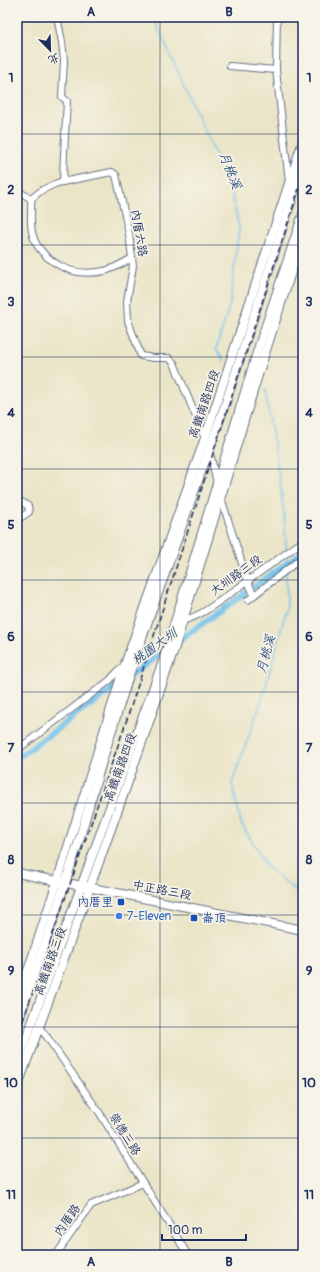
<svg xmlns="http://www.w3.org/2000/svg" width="320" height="1272" font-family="Pangolin,'LXGW WenKai TC',sans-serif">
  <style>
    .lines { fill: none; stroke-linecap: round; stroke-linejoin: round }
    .stream { stroke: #70c1ec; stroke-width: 1.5 }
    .canal { stroke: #70c1ec; stroke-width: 6 }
    .minor-casing { stroke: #636f83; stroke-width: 8 }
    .major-casing { stroke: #636f83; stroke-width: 10 }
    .minor { stroke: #fff; stroke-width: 6 }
    .major { stroke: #fff; stroke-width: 8 }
    .rail { stroke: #1b2f5e; stroke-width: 1.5; stroke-dasharray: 6 3; stroke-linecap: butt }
    .grid { fill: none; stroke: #1b2f5e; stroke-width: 1; stroke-opacity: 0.55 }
    .transit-dot { fill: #1a4fb4; stroke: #f7f3e8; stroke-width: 1.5 }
    .shop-dot { fill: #3f7fe0; stroke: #f7f3e8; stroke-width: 1.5 }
    .labels { text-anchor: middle; stroke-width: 3.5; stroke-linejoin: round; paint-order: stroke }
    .street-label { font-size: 12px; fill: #1b2f5e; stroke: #f7f3e8 }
    .transit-label { font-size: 12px; fill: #164399; stroke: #f7f3e8; text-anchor: end }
    .shop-label { font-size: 12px; fill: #366cbe; stroke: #f7f3e8; text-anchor: start }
    .water-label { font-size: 13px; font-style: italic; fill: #305482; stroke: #f7f3e8 }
    .neatline { fill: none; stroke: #1b2f5e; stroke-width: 1.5 }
    .grid-label { font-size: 13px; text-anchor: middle; font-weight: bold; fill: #1b2f5e }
  </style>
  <rect width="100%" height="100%" fill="#f7f3e8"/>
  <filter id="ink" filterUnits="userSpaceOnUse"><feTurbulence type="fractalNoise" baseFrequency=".025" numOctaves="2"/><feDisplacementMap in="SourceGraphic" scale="8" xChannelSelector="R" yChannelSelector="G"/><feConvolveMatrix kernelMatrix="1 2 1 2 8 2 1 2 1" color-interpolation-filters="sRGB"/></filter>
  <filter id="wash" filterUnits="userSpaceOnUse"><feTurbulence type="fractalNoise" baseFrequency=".012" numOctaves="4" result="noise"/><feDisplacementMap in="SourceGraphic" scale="16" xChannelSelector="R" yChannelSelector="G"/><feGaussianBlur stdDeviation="0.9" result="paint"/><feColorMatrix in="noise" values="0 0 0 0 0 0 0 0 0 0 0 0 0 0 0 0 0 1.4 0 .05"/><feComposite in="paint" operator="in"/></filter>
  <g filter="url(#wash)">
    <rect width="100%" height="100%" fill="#eae5c7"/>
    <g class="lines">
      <g class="stream">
        <polyline points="153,17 231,189 239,228 230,304 216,349 224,361"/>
        <path d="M265 390C273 441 285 498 286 550"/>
        <polyline points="286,556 286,568"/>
        <polyline points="286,572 287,608 262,699 232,783 241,823 268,868 297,892 303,893"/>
      </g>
      <g class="canal">
        <polyline points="175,643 303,552"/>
        <polyline points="128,677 168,649"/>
        <polyline points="17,758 119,684"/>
      </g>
    </g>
  </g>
  <g filter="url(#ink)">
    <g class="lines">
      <defs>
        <g id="minor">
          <polyline points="57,17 62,42 64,60 62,97 67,101 64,153 63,182"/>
          <polyline points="230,66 276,70 289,182"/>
          <polyline points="276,70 277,17"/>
          <polyline points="17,190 31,199 42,190 57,183 112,172 116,175 129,234 133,266 127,301 128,321 141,356 154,358 169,358 174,363 205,439"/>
          <path d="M31 199C32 212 29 223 33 236 35 244 40 250 46 256 63 271 81 276 104 271 114 269 123 263 132 258"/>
          <polyline points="209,449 217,483"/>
          <polyline points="221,498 248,582 254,595"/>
          <polyline points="17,499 28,506 29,512 17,520"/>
          <polyline points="248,600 303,557"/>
          <path d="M184 620C199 617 212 606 224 598 249 580 274 562 299 544"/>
          <polyline points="17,750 109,681 118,671 124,667"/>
          <polyline points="39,1027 47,1037 99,1112 188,1255"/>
          <polyline points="56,1255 91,1205 143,1183"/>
        </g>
        <g id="major">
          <polyline points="17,873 303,930"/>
          <polyline points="17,1004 57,882 124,667 205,438 303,141"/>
          <polyline points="17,1024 45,944 78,844 103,758 132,666 224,408 303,165"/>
          <polyline points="17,1065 58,950 163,661 259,346 303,214"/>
          <polyline points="17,1088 128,782 173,653 258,375 303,235"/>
        </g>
      </defs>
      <use href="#minor" class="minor-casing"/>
      <use href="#major" class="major-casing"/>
      <use href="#minor" class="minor"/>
      <use href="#major" class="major"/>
      <g class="rail">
        <polyline points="17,1038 125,725 303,176"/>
        <polyline points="17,1051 23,1034"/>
      </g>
    </g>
  </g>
  <path class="grid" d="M160 17V1255M17 134H303M17 245H303M17 357H303M17 469H303M17 580H303M17 692H303M17 803H303M17 915H303M17 1027H303M17 1138H303"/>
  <g class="transit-dot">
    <rect x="117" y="898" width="8" height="8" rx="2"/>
    <rect x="190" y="914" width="8" height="8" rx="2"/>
  </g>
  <circle class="shop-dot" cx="119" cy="916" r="4"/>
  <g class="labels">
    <g class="street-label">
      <text transform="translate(139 233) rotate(80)" y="4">內厝六路</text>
      <text transform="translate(204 404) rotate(-71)" y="4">高鐵南路四段</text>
      <text transform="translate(236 575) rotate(-36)" y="4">大圳路三段</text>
      <text transform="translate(120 767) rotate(-70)" y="4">高鐵南路四段</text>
      <text transform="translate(162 890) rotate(11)" y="4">中正路三段</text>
      <text transform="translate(50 961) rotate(-70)" y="4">高鐵南路三段</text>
      <text transform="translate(125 1134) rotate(58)" y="4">崇德三路</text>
      <text transform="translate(67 1220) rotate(-55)" y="4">內厝路</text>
    </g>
    <g class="transit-label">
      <text x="113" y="906">內厝里</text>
      <text x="202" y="922" text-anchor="start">崙頂</text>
    </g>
    <g class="shop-label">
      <text x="127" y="920">7-Eleven</text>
    </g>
    <g class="water-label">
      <text transform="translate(231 170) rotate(68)" y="5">月桃溪</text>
      <text transform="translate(154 646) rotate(-36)" y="5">桃園大圳</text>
      <text transform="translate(265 654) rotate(-75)" y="5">月桃溪</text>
    </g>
  </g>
  <rect width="320" height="1272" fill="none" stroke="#f7f3e8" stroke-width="44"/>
  <g transform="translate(50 50) rotate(157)" stroke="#f7f3e8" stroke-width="3" paint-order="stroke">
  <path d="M0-3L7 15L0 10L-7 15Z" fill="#1b2f5e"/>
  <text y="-6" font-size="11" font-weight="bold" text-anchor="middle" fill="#1b2f5e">北</text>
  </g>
  <path d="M162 1234v6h84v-6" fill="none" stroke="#1b2f5e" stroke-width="2"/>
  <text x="168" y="1234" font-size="12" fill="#1b2f5e" stroke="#f7f3e8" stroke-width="3" paint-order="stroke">100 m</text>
  <rect x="22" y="22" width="276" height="1228" class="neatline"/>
  <g class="grid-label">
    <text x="91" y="16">A</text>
    <text x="229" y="16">B</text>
    <text x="11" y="82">1</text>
    <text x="309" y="82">1</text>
    <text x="11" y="194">2</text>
    <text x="309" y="194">2</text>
    <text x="11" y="306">3</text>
    <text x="309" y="306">3</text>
    <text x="11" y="417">4</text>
    <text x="309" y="417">4</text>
    <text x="11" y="529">5</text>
    <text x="309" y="529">5</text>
    <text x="11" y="641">6</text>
    <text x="309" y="641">6</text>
    <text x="11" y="752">7</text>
    <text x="309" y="752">7</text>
    <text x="11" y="864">8</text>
    <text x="309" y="864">8</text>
    <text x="11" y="975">9</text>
    <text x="309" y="975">9</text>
    <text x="11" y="1087">10</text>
    <text x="309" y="1087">10</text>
    <text x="11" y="1199">11</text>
    <text x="309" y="1199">11</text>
    <text x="91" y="1266">A</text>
    <text x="229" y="1266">B</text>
  </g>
</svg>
